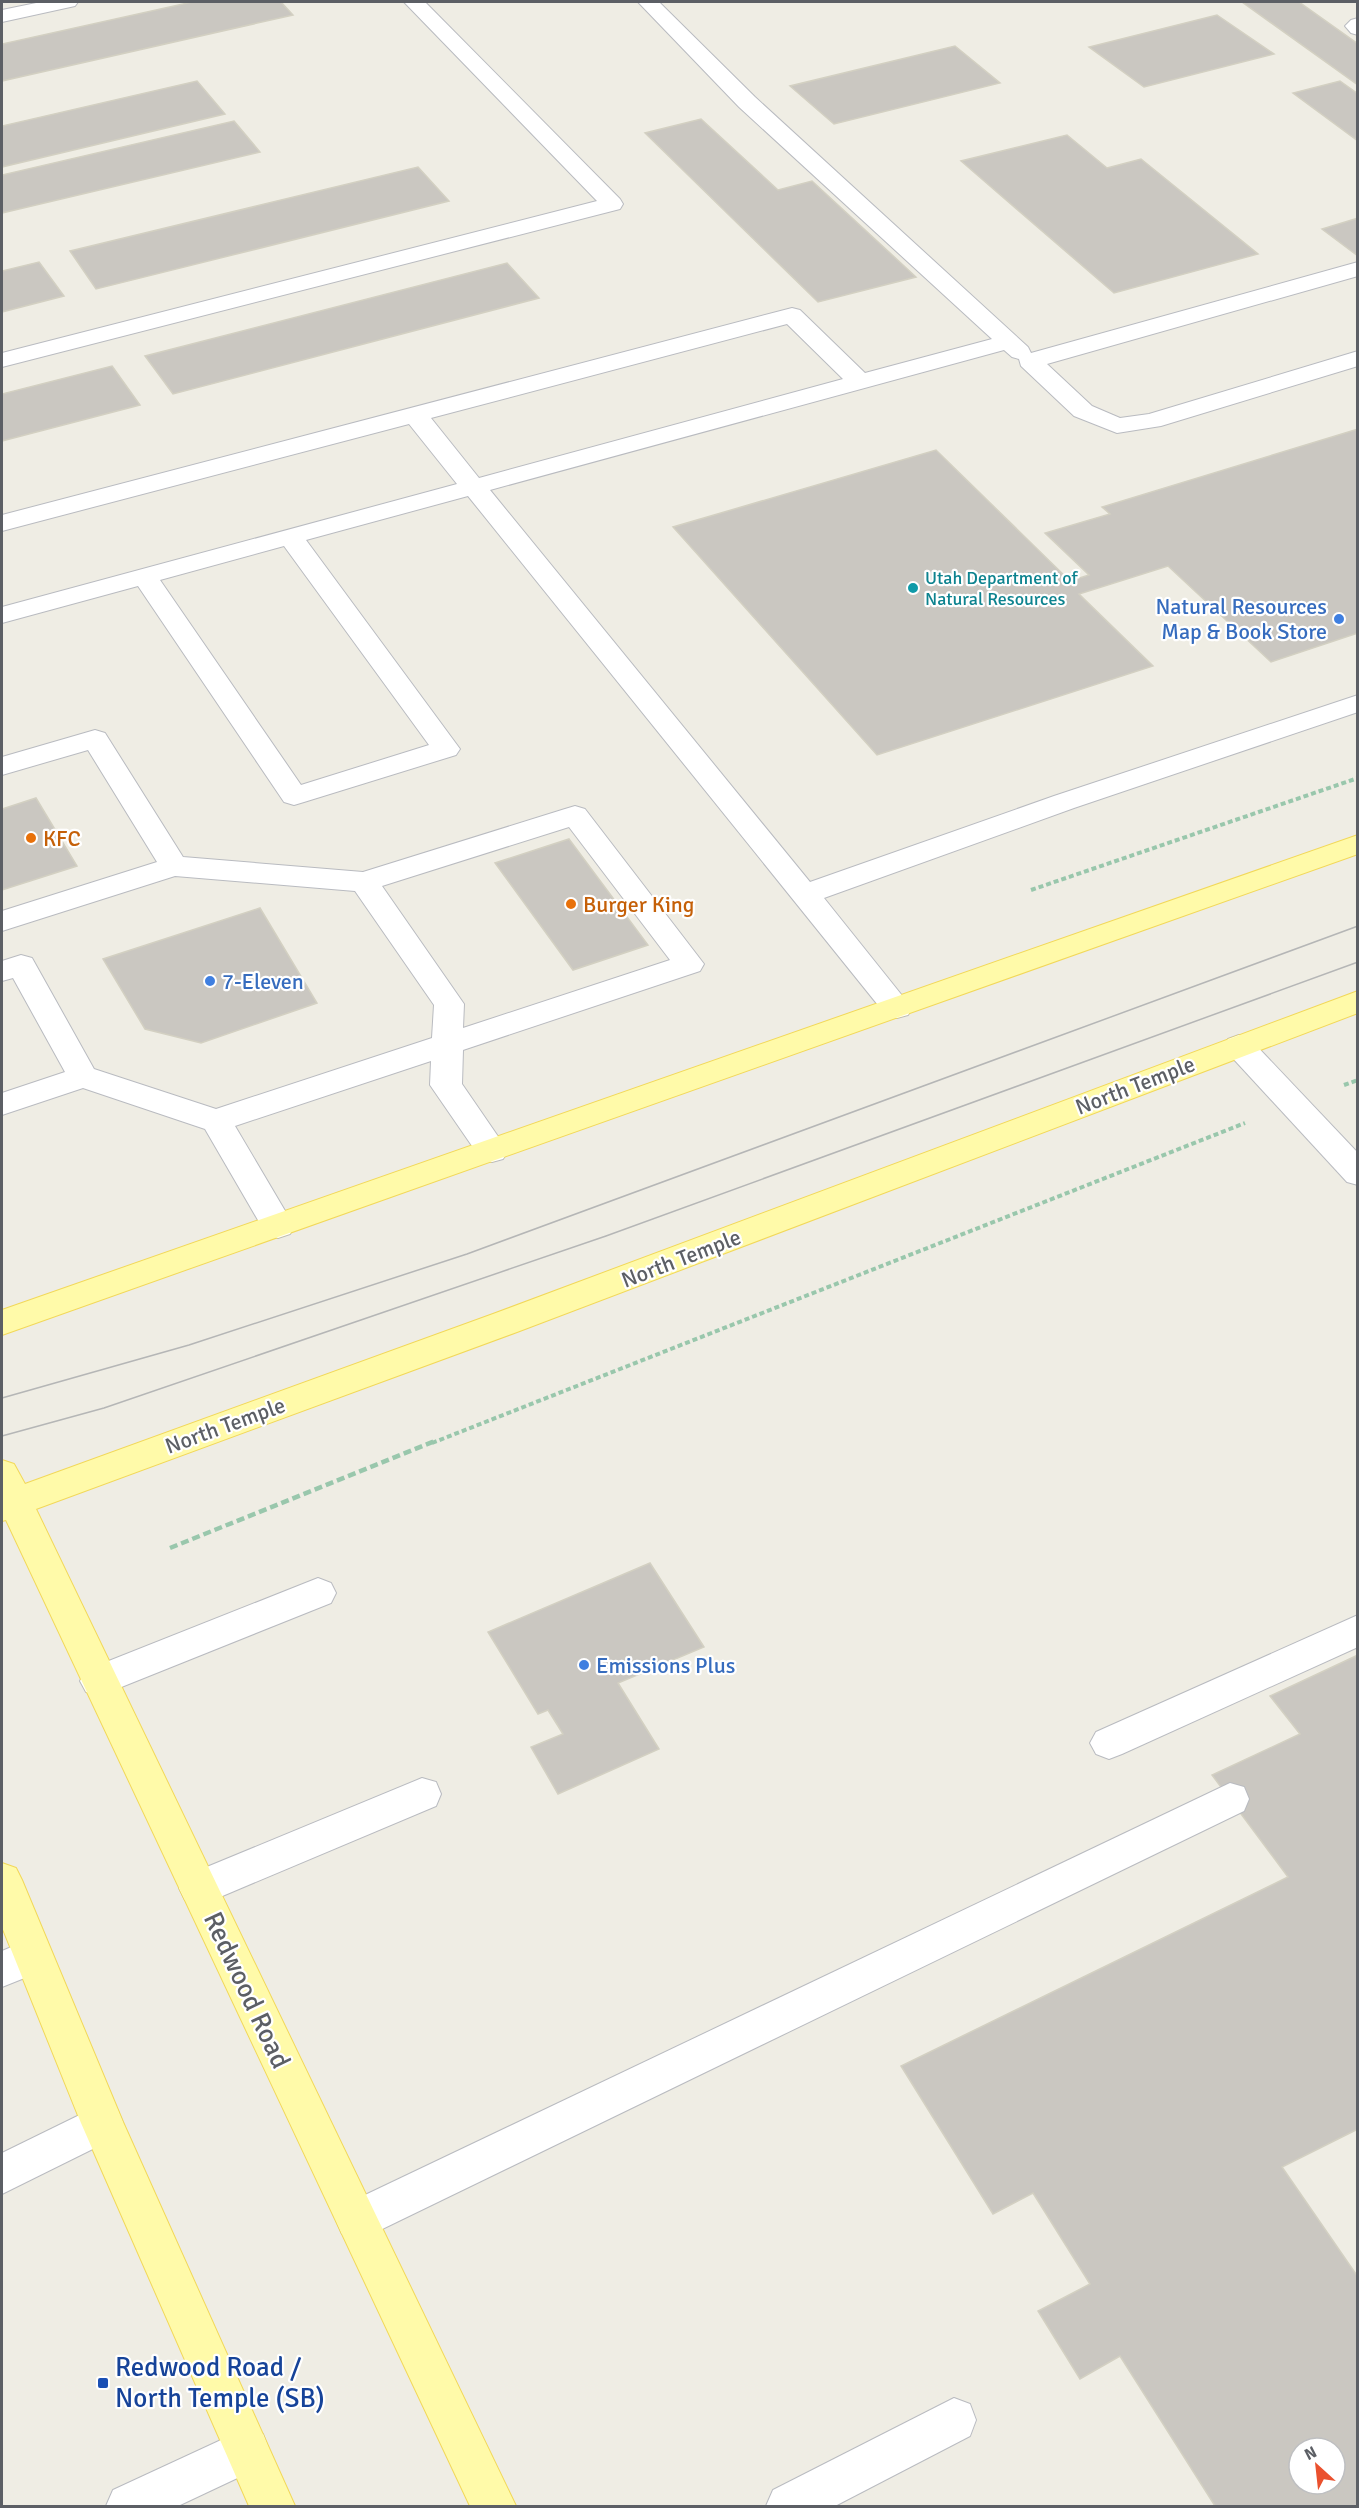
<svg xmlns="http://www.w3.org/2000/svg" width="1359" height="2508" font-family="Signika,sans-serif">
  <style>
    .building { fill: #cac7c1; stroke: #d3d0c2; stroke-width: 1.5; fill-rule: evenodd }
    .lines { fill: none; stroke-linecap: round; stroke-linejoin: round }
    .minor-casing { stroke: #b9bbc0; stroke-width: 2 }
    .major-casing { stroke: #f2d859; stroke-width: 2 }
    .path-far1 { stroke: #99c7ac; stroke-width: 4; stroke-dasharray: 5 3; stroke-linecap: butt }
    .path { stroke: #99c7ac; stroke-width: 4.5; stroke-dasharray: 8 4; stroke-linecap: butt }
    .minor { fill: #fff; fill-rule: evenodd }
    .major { fill: #fffaa9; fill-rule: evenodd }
    .tram { stroke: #b5b6b6; stroke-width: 1.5 }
    .culture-dot { fill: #0f9aa8; stroke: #fff; stroke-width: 2 }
    .shop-dot { fill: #3f7fe0; stroke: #fff; stroke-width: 2 }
    .food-dot { fill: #e8710a; stroke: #fff; stroke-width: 2 }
    .transit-dot { fill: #1a4fb4; stroke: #fff; stroke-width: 2 }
    .labels { text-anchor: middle; stroke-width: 4.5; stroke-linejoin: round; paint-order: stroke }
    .far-culture-label { font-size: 18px; fill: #0d838f; stroke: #fff; text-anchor: start }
    .shop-label { font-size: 22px; fill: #366cbe; stroke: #fff; text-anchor: start }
    .food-label { font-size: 22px; fill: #c56008; stroke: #fff; text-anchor: start }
    .street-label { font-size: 22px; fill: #5c5f65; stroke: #fff }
    .near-street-label { font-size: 27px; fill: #5c5f65; stroke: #fff }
    .near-transit-label { font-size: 27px; fill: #164399; stroke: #fff; text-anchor: start }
  </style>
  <rect width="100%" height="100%" fill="#efede4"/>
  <g class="building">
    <polygon points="192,2 281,2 293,15 2,81 2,44"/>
    <polygon points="1242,2 1299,2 1358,44 1358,85"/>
    <polygon points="1217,15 1274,54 1144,87 1089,47"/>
    <polygon points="955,46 1000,83 834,124 790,86"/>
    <polygon points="197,81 225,114 2,167 2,126"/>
    <polygon points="1340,81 1358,94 1358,141 1293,93"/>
    <polygon points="701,119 778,190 812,181 916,277 818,302 645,133"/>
    <polygon points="234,121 260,152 2,213 2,175"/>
    <polygon points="1067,135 1107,168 1141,159 1258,254 1114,293 961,161"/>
    <polygon points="418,167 449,201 96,289 70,251"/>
    <polygon points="1358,218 1358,256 1322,229"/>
    <polygon points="39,262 64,296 2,312 2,271"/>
    <polygon points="507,263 539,298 173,394 145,356"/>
    <polygon points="112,366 140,405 2,441 2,394"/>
    <polygon points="1358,429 1358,633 1271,662 1168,566 1079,594 1153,666 877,755 673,527 936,450 1070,581 1089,575 1045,533 1110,514 1102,507"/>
    <polygon points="36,798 77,866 2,890 2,809"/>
    <polygon points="569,839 648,945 573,970 495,863"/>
    <polygon points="260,908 317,1003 201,1043 145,1029 103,959"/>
    <polygon points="650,1563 704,1647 618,1683 659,1749 558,1794 531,1747 563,1734 548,1710 538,1714 488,1632"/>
    <path d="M1358 1655V2129L1282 2167 1358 2277V2506H1215L1120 2356 1080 2379 1038 2311 1090 2284 1033 2193 993 2214 901 2066 1288 1877 1212 1775 1300 1734 1270 1696ZM1299 2448H1335V2484H1299Z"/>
  </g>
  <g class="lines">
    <defs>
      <g id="minor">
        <polygon points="41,2 78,2 75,6 2,22 2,10"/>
        <polygon points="404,2 425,2 620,199 623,204 620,209 2,367 2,353 597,201"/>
        <path d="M638 2H659L755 97 1028 347 1031 353 1358 262V276L1047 364 1092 406 1120 418 1149 414 1358 351V366L1161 426 1117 433 1074 416 1021 366 1019 359 1012 357 1004 350 490 490 810 882 1054 796 1358 695V712L1074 808 824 898 912 1008 908 1015 897 1018 886 1015 468 496 306 540 460 749 456 755 304 802 294 805 284 802 138 586 2 623V607L457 484 409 424 2 531V515L792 308 800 310 865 373 992 339 739 107ZM787 324 843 379 479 478 431 418ZM284 546 429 745 301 785 160 580Z"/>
        <polygon points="1358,18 1358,35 1351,33 1345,26 1351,20"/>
        <path d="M95 730 105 733 183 857 363 872 565 809 575 806 585 809 704 964 700 971 463 1050 462 1084 508 1151 503 1159 492 1162 481 1159 430 1085 431 1061 235 1126 294 1226 290 1234 278 1238 266 1234 205 1129 83 1088 2 1115V1093L65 1072 13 978 2 981V961L21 955 32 958 94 1069 216 1109 432 1038 434 1005 355 891 175 876 2 931V911L157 862 88 750 2 775V757ZM569 827 670 960 463 1028 464 1004 382 886Z"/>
        <polygon points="1239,1035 1250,1039 1358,1153 1358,1185 1347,1182 1228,1053 1224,1046 1228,1039"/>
        <polygon points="318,1578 331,1583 336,1593 331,1603 99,1696 86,1692 80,1681 86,1670"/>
        <polygon points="1358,1615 1358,1647 1122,1754 1109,1759 1096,1754 1090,1743 1096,1732"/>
        <polygon points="422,1778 436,1782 441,1794 436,1806 213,1900 199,1905 185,1900 179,1888 185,1876"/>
        <polygon points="1230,1783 1244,1787 1249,1799 1244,1811 372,2234 357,2240 342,2234 336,2220 342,2206"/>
        <polygon points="33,1938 47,1943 53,1956 47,1969 2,1987 2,1951"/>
        <polygon points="102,2104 117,2109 123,2123 117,2137 2,2194 2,2153"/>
        <polygon points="954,2398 970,2404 976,2420 970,2436 835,2506 766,2506 773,2490"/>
        <polygon points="247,2428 263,2434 269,2450 263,2466 178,2506 106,2506 113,2490"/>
      </g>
      <g id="major">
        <polygon points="1358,835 1358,854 2,1335 2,1310"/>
        <polygon points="1358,991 1358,1013 517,1332 36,1509 516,2506 470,2506 6,1520 2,1521 2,1460 14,1464 25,1484 493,1314"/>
        <polygon points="2,1863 16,1868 22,1880 123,2122 295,2506 249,2506 81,2123 2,1927"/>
      </g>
    </defs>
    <use href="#minor" class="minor-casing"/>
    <use href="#major" class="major-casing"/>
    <g class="path-far1">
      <polyline points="1031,890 1358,778"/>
      <polyline points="1344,1085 1358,1080"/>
      <polyline points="432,1443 1245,1123"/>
    </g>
    <polyline class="path" points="170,1548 435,1441"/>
    <use href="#minor" class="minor"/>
    <use href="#major" class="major"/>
    <g class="tram">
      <polyline points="2,1398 189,1345 467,1254 1358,926"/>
      <polyline points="2,1436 104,1408 606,1236 1358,962"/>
    </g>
  </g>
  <circle class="culture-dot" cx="913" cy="588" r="6"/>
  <g class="shop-dot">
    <circle cx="1339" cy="619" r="6"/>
    <circle cx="210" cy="981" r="6"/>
    <circle cx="584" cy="1665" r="6"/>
  </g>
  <g class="food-dot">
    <circle cx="31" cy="838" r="6"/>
    <circle cx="571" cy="904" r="6"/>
  </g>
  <rect class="transit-dot" x="97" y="2377" width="12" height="12" rx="3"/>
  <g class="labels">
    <g class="far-culture-label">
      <text x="925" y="584">Utah Department of<tspan x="925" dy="21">Natural Resources</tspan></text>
    </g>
    <g class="shop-label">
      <text x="1327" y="614" text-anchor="end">Natural Resources<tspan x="1327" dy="25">Map &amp; Book Store</tspan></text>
      <text x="222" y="989">7-Eleven</text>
      <text x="596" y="1673">Emissions Plus</text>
    </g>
    <g class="food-label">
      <text x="43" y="846">KFC</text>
      <text x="583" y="912">Burger King</text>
    </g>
    <g class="street-label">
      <text transform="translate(1135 1085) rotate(-21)" y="8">North Temple</text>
      <text transform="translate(681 1258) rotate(-21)" y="8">North Temple</text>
      <text transform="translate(225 1425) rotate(-20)" y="8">North Temple</text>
    </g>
    <g class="near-street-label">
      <text transform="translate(247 1990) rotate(65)" y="9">Redwood Road</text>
    </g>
    <g class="near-transit-label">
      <text x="115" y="2376">Redwood Road /<tspan x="115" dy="31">North Temple (SB)</tspan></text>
    </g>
  </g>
  <rect width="1359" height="2508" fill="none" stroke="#5c5f65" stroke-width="6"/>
  <g transform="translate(1317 2466) rotate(333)"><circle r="28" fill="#ffffff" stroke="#bebfc1" stroke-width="1.5"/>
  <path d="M0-4.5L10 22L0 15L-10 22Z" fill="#ea512e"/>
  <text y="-9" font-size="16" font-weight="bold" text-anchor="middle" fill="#5c5f65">N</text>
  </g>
</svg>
